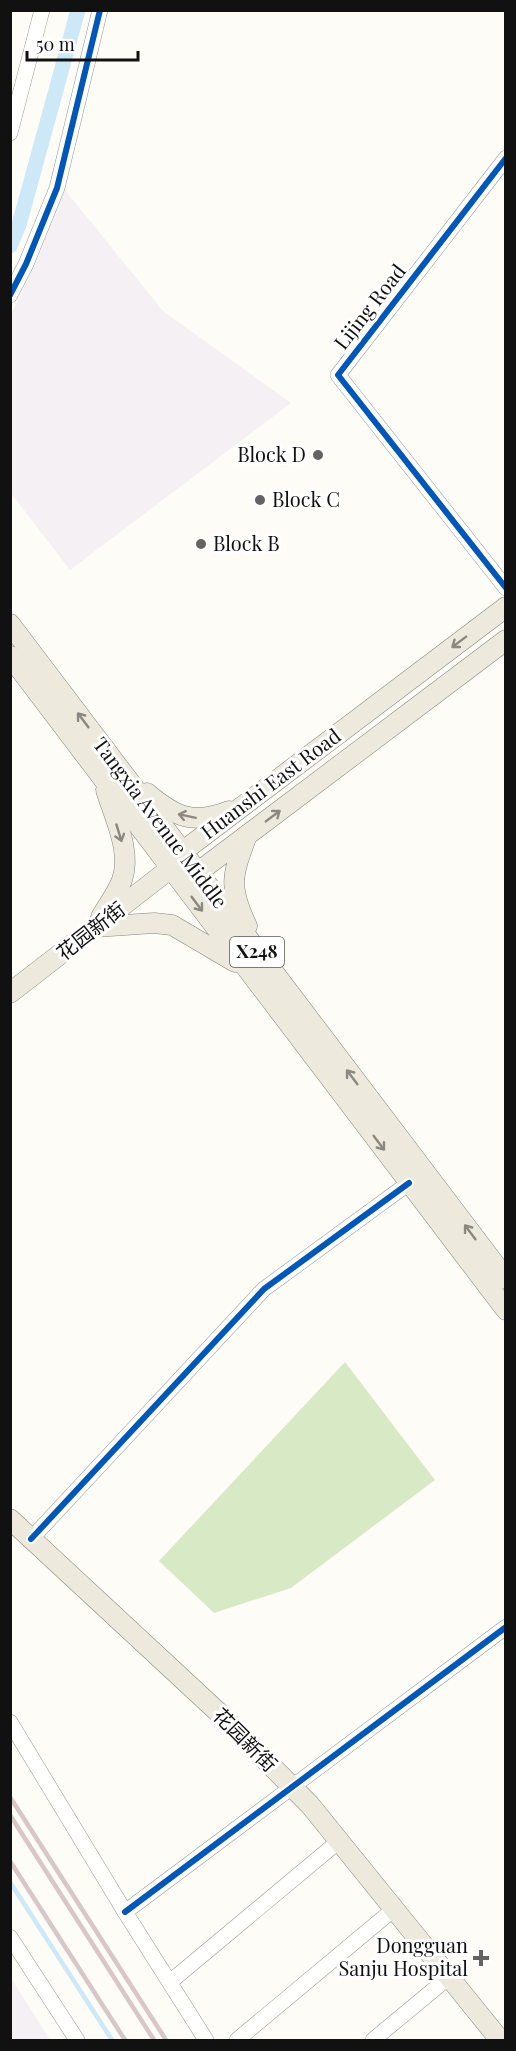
<svg xmlns="http://www.w3.org/2000/svg" width="516" height="2051" font-family="'Playfair Display','Noto Sans SC',serif">
  <style>
    .industrial { fill: #f5f0f3 }
    .forest { fill: #d8eac5 }
    .lines { fill: none; stroke-linecap: round; stroke-linejoin: round }
    .stream { stroke: #cde8f7; stroke-width: 4.5 }
    .canal { stroke: #cde8f7; stroke-width: 15 }
    .minor-casing { stroke: #979795; stroke-width: 16 }
    .major-casing { stroke: #858482; stroke-width: 21 }
    .minor { stroke: #fffffe; stroke-width: 15 }
    .major { stroke: #ede9dc; stroke-width: 20 }
    .rail { stroke: #d9c6c7; stroke-width: 4.5 }
    .cycleway-casing { stroke: #fff; stroke-width: 10 }
    .cycleway { stroke: #0057b8; stroke-width: 6 }
    .oneway { stroke: #8a8881 }
    .poi-dot { fill: #646362; stroke: #fff; stroke-width: 2 }
    .labels { text-anchor: middle; stroke-width: 6; stroke-linejoin: round; paint-order: stroke }
    .shield { fill: #fff; stroke: #585858; stroke-width: 1.5 }
    .shield-label { font-size: 18px; font-weight: bold; fill: #111 }
    .street-label { font-size: 20px; fill: #111; stroke: #fff }
    .poi-label { font-size: 20px; fill: #111; stroke: #fff; text-anchor: end }
  </style>
  <rect width="100%" height="100%" fill="#fdfcf7"/>
  <g class="industrial">
    <polygon points="65,190 163,311 291,403 70,570 10,492 11,315 34,267"/>
    <polygon points="10,1978 11,1978 50,2040 11,2040"/>
  </g>
  <polygon class="forest" points="345,1362 435,1480 291,1588 214,1613 159,1561"/>
  <g class="lines">
    <polyline class="stream" points="10,1882 112,2040"/>
    <polyline class="canal" points="10,246 19,225 78,10"/>
    <defs>
      <g id="minor">
        <polyline points="10,133 42,10"/>
        <polyline points="506,158 338,375 506,588"/>
        <polyline points="10,295 26,264 57,188 100,10"/>
        <polyline points="31,1539 264,1289 409,1183"/>
        <polyline points="10,1722 125,1912 206,2040"/>
        <polyline points="125,1912 506,1627"/>
        <polyline points="10,1937 77,2040"/>
        <polyline points="170,1982 339,1841"/>
        <polyline points="237,2040 394,1909"/>
        <polyline points="373,2040 449,1977"/>
      </g>
      <g id="major">
        <polyline points="10,624 506,1279"/>
        <polyline points="10,656 506,1310"/>
        <path d="M147 793C175 817 193 825 229 811"/>
        <polyline points="185,871 197,873 506,640"/>
        <path d="M101 917C108 905 117 893 122 880 132 851 114 817 106 790"/>
        <path d="M247 926C228 886 232 876 247 835"/>
        <polyline points="95,927 154,923 172,925 235,962"/>
        <polyline points="10,993 171,868 182,852 506,607"/>
        <polyline points="10,1519 218,1712 310,1805 500,2040"/>
      </g>
    </defs>
    <use href="#minor" class="minor-casing"/>
    <use href="#major" class="major-casing"/>
    <use href="#minor" class="minor"/>
    <use href="#major" class="major"/>
    <g class="rail">
      <polyline points="10,1797 166,2040"/>
      <polyline points="10,1815 154,2040"/>
      <polyline points="10,1861 125,2040"/>
    </g>
    <defs>
      <g id="cycleway">
        <polyline points="506,158 338,375 506,588"/>
        <polyline points="10,295 26,264 57,188 100,10"/>
        <polyline points="31,1539 264,1289 409,1183"/>
        <polyline points="125,1912 506,1627"/>
      </g>
    </defs>
    <use href="#cycleway" class="cycleway-casing"/>
    <use href="#cycleway" class="cycleway"/>
  </g>
  <defs><path id="oneway-shaft" d="M-6 0H5M1.5-3L5.5 0L1.5 3" fill="none" stroke-width="1.6" stroke-linecap="round" stroke-linejoin="round" transform="scale(1.5)"/></defs>
  <g class="oneway">
    <use href="#oneway-shaft" transform="translate(459 642) rotate(143)"/>
    <use href="#oneway-shaft" transform="translate(83 720) rotate(-127)"/>
    <use href="#oneway-shaft" transform="translate(187 816) rotate(-168)"/>
    <use href="#oneway-shaft" transform="translate(273 816) rotate(-37)"/>
    <use href="#oneway-shaft" transform="translate(119 833) rotate(73)"/>
    <use href="#oneway-shaft" transform="translate(197 904) rotate(53)"/>
    <use href="#oneway-shaft" transform="translate(352 1077) rotate(-127)"/>
    <use href="#oneway-shaft" transform="translate(379 1143) rotate(53)"/>
    <use href="#oneway-shaft" transform="translate(470 1232) rotate(-127)"/>
  </g>
  <g class="poi-dot">
    <circle cx="318" cy="455" r="6"/>
    <circle cx="260" cy="500" r="6"/>
    <circle cx="201" cy="544" r="6"/>
    <path d="M478 1949h6v6h6v6h-6v6h-6v-6h-6v-6h6z"/>
  </g>
  <g class="labels">
    <rect class="shield" x="230" y="937" width="54" height="30" rx="4.5"/>
    <g class="shield-label">
      <text x="257" y="958">X248</text>
    </g>
    <g class="street-label">
      <text transform="translate(370 307) rotate(-52)" y="7">Lijing Road</text>
      <text transform="translate(271 784) rotate(-37)" y="7">Huanshi East Road</text>
      <text transform="translate(160 823) rotate(53)" y="7">Tangxia Avenue Middle</text>
      <text transform="translate(91 931) rotate(-38)" y="7">花园新街</text>
      <text transform="translate(245 1740) rotate(45)" y="7">花园新街</text>
    </g>
    <g class="poi-label">
      <text x="306" y="462">Block D</text>
      <text x="272" y="507" text-anchor="start">Block C</text>
      <text x="213" y="551" text-anchor="start">Block B</text>
      <text x="468" y="1953">Dongguan<tspan x="468" dy="23">Sanju Hospital</tspan></text>
    </g>
  </g>
  <rect width="516" height="2051" fill="none" stroke="#111111" stroke-width="24"/>
  <path d="M27 51v9h111v-9" fill="none" stroke="#111111" stroke-width="3"/>
  <text x="36" y="51" font-size="18" fill="#111111" stroke="#ffffff" stroke-width="4.5" paint-order="stroke">50 m</text>
</svg>
